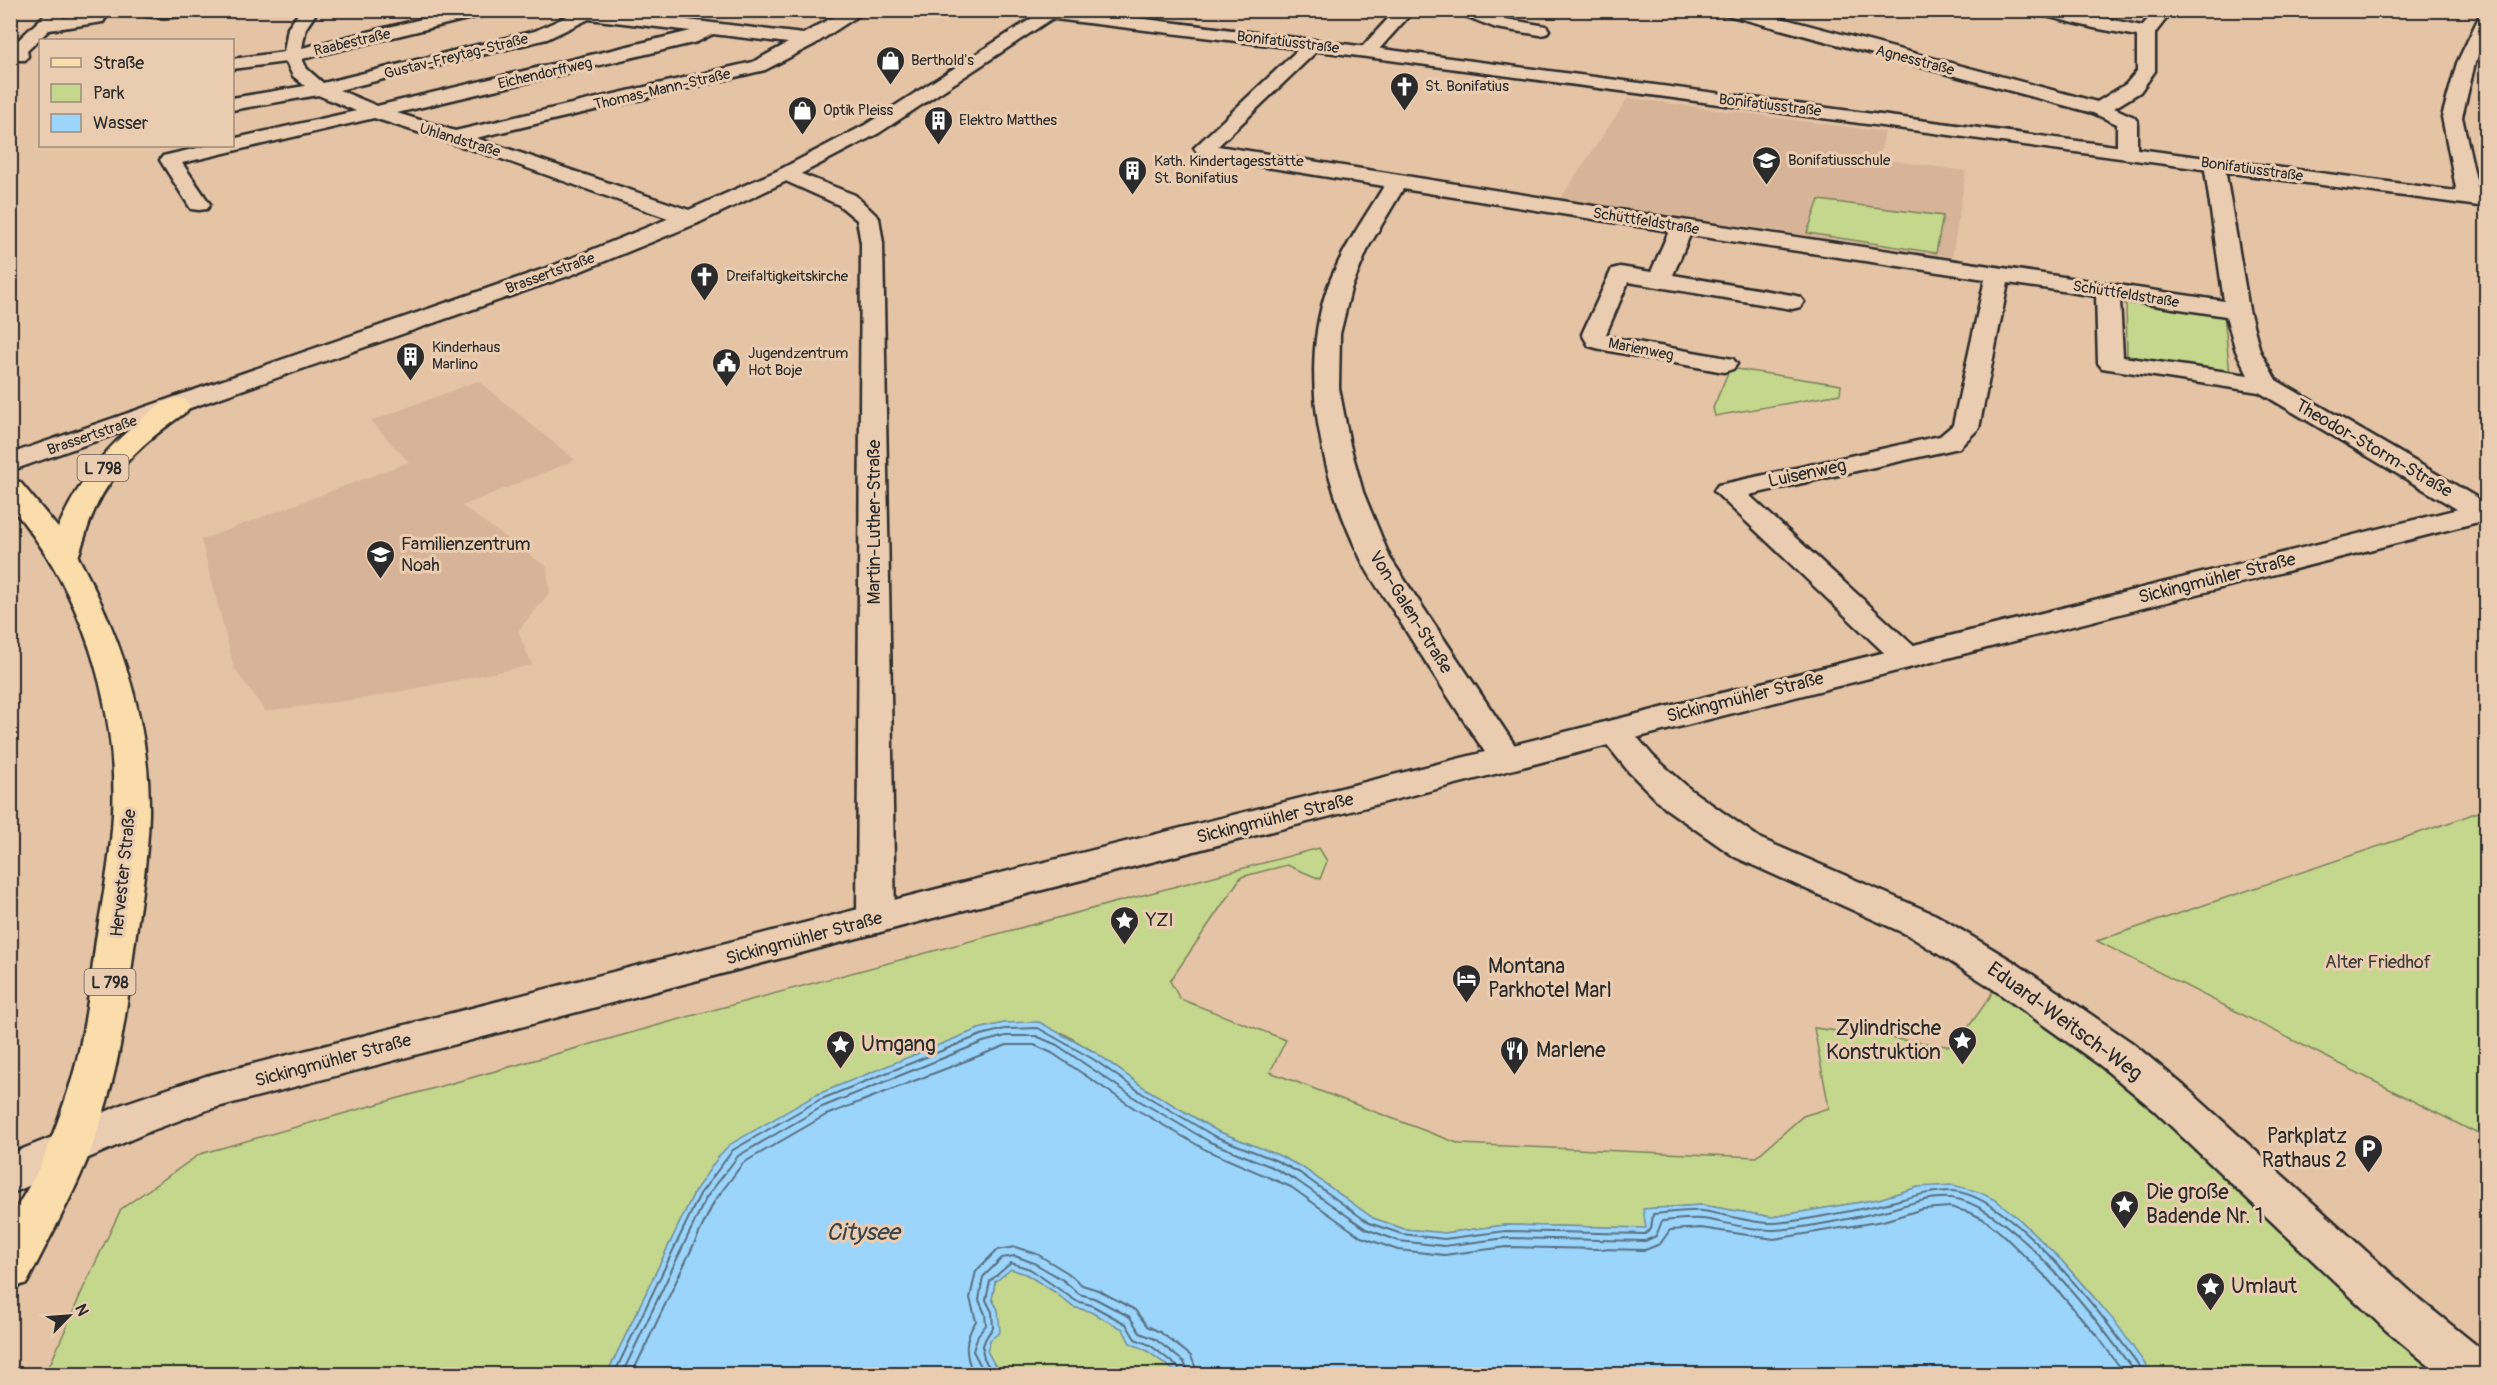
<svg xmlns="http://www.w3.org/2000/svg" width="2497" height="1385" font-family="Pangolin,sans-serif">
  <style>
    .built { fill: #d7b497 }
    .green { fill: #c5d78c; stroke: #78815c; stroke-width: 1.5 }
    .water { fill: #9cd5fc; stroke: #6f91a8; stroke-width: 1.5 }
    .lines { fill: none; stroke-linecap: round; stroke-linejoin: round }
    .shore { stroke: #586f7f; stroke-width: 2 }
    .minor-casing { stroke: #2b2b2b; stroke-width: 5 }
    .tertiary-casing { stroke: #2b2b2b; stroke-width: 5 }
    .secondary-casing { stroke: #2b2b2b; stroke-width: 5 }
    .primary-casing { stroke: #2b2b2b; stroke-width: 5 }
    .minor { fill: #eacdb1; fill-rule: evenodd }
    .tertiary { fill: #eacdb1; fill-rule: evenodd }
    .secondary { fill: #eacdb1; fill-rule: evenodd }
    .primary { fill: #fbddab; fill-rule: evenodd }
    .labels { text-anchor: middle; stroke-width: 6; stroke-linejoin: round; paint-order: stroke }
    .far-street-label { font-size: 15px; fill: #2b2b2b; stroke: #eacdb1 }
    .far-poi-label { font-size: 15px; fill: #2b2b2b; stroke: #eacdb1; text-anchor: start }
    .shield { fill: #eacdb1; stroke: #645c53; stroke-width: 1.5 }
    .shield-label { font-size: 16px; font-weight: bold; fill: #2b2b2b }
    .street-label { font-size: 18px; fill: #2b2b2b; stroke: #eacdb1 }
    .poi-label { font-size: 18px; fill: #2b2b2b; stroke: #eacdb1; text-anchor: start }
    .park-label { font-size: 18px; fill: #3a3c35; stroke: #eacdb1 }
    .near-poi-label { font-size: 21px; fill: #2b2b2b; stroke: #eacdb1; text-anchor: start }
    .near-street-label { font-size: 21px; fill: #2b2b2b; stroke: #eacdb1 }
    .near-water-label { font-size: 24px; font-style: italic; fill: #3c444a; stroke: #eacdb1 }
  </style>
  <rect width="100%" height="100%" fill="#e5c3a5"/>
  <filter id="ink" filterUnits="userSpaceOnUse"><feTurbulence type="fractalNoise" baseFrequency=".0167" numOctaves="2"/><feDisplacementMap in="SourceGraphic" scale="12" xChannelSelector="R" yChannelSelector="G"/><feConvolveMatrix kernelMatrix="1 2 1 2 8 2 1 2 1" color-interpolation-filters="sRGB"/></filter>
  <g filter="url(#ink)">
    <g class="built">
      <polygon points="1628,98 1885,132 1879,159 1966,171 1952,257 1560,199"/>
      <polygon points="478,381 575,460 462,506 547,567 550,592 518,631 532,665 367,698 265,711 234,668 201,540 409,462 371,421"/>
    </g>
    <g class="green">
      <polygon points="1819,200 1943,216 1936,253 1807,233"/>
      <polygon points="2126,299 2224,315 2230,375 2127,358"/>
      <polygon points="1730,368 1841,385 1840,394 1715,416 1713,408"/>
      <polygon points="2486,809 2486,1138 2097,941 2451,822"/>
      <polygon points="1319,848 1327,861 1320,879 1287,865 1241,877 1170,981 1180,999 1286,1040 1270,1072 1460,1144 1756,1157 1803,1116 1829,1108 1814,1028 1954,1047 1990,997 2000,973 2475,1374 2152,1374 2099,1303 2062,1261 2017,1217 1918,1187 1879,1199 1772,1217 1702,1205 1644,1209 1646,1228 1505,1225 1445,1233 1404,1229 1373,1218 1303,1168 1278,1155 1217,1131 1146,1089 1096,1053 1063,1033 1004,1023 979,1029 816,1095 786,1114 695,1191 607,1374 46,1374 83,1289 121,1209 200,1154 698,1014"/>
      <polygon points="1011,1269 1026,1274 1055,1292 1073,1307 1089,1311 1123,1329 1130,1343 1146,1350 1179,1374 1005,1374 994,1364 987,1351 998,1310 992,1299 995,1282"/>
    </g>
    <polygon class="water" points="1039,1022 1096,1053 1146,1089 1217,1131 1278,1155 1303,1168 1373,1218 1404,1229 1445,1233 1505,1225 1646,1228 1643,1209 1702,1205 1772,1217 1879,1199 1918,1187 1953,1185 1979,1192 1997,1201 2017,1217 2062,1261 2116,1323 2152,1374 1200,1373 1179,1374 1146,1350 1130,1343 1123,1329 1089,1311 1073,1307 1055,1292 1026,1274 1011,1269 995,1282 992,1299 998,1310 1000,1332 990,1340 987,1351 994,1364 1005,1374 607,1374 695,1191 719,1156 729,1145 816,1095 904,1059 979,1029 1004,1023"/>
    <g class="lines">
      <g class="shore">
        <path d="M614 1374 700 1194 733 1150 819 1100 981 1035 1005 1029 1038 1028 1093 1059 1143 1094 1214 1136 1275 1160 1300 1173 1369 1223 1402 1234 1444 1239 1506 1231 1645 1234 1651 1229 1653 1214C1669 1213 1687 1210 1703 1211 1726 1214 1752 1224 1775 1223 1809 1220 1845 1212 1879 1205 1903 1200 1924 1191 1950 1191 2012 1192 2110 1325 2145 1374"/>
        <path d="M622 1374 706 1198 738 1156 822 1107 983 1042 1006 1036H1036L1057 1045 1138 1100 1210 1142 1272 1167 1296 1180 1366 1229 1399 1241 1444 1246 1506 1238 1645 1241 1656 1236 1662 1221C1675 1220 1690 1218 1703 1219 1726 1222 1752 1231 1775 1230 1806 1228 1849 1219 1879 1212 1903 1207 1925 1196 1951 1198 2011 1204 2102 1326 2136 1374"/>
        <polyline points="632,1374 714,1202 743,1163 826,1115 1007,1045 1034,1045 1052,1053 1134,1108 1206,1150 1291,1187 1361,1237 1398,1250 1444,1255 1506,1247 1645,1250 1660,1244 1670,1230 1701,1228 1774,1239 1883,1221 1923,1209 1950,1207 1971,1213 1985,1220 2002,1234 2045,1276 2098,1337 2125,1374"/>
        <path d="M974 1374C964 1355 964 1339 976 1321L970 1298 976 1271 997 1250 1015 1247 1037 1254 1068 1273 1082 1285 1098 1290 1135 1310 1147 1326 1160 1332 1191 1356 1198 1374"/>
        <polyline points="985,1374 973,1351 978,1335 986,1325 985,1314 979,1300 983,1277 1002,1258 1015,1256 1034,1263 1063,1280 1079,1294 1094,1298 1130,1317 1140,1333 1155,1339 1184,1362 1189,1374"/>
        <path d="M997 1374C979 1360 978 1345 993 1328L992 1312 986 1300 990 1281 1011 1263 1030 1269 1076 1301 1091 1305 1126 1324 1135 1339 1150 1345 1178 1367 1181 1374"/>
      </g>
      <defs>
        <g id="minor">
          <polygon points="50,10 68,10 62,18 92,14 94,10 111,10 103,22 49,30 27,51 28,56 25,60 13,60 10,57 12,46"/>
          <path d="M145 10H194C186 19 158 18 146 16Z"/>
          <path d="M301 10H318L306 28 302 48 459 10H490L488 14 302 59 307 69 323 83 535 31 568 16 561 15 559 10H605L803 34 846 10H867L815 44 765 70 476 138 698 213 701 218 698 223 690 225 682 223 499 158 374 118 182 163 210 204 207 209 199 210 191 209 160 160 163 156 206 146H232V139L356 111 318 95 232 110V98L305 86 293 76 286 62 232 69V59L284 52 288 28ZM589 19 691 31 377 106 339 90 547 39ZM713 34 788 43 753 62 455 131 397 113 697 42Z"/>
          <polygon points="1396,10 1414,10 1373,56 1361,56 1358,52 1361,48"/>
          <polygon points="1458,10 1482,10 1506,19 1546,26 1549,30 1546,34 1540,35 1496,28 1460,14"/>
          <polygon points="1722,10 1751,10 2097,102 2126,84 2137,71 2137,36 2094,28 2038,14 2036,10 2066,10 2142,26 2156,10 2173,10 2155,33 2155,71 2140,92 2114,108 2134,117 2137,121 2137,152 2134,156 2120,156 2117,152 2117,124 2093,113 1724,14"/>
          <polygon points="2486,14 2486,37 2475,63 2462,117 2480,198 2476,202 2469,204 2462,202 2458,198 2442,117 2457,63 2478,19 2480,15"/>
          <path d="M1313 40 1319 41 1322 45 1319 49 1218 146 1682 220 2224 301 2204 163 2207 159H2221L2224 163 2249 310 2260 351 2276 380 2486 503V519L2472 518 2259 392 2102 368 2098 363 2096 296 2008 283 1979 428 1959 448 1749 495 1917 649 1922 656 1917 663 1906 666 1895 663 1714 491 1718 485 1728 483 1940 436 1953 425 1985 279 1690 235 1673 275 1792 295 1800 297 1804 302 1800 307 1792 309 1628 282 1606 334 1614 338 1733 359 1737 364 1733 369 1724 372 1604 350 1589 346 1582 334 1612 269 1620 267 1651 272 1669 231 1403 189 1369 246 1351 289 1340 334 1339 388 1350 445 1363 492 1390 558 1524 759 1519 767 1507 770 1495 767C1461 717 1428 666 1396 615 1384 596 1369 577 1360 557 1322 478 1298 374 1327 289 1340 252 1364 219 1384 186L1222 160 1197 152 1194 148 1307 41ZM2120 300 2226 316 2236 351 2248 375 2123 357Z"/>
          <polygon points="786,168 855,195 879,218 883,243 895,919 890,929 876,933 862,929 857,919 861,243 857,220 839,205 779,178 776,174 779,170"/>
          <polygon points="1613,720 1625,723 1653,756 1691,790 1761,839 1936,915 2014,962 2131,1042 2184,1086 2420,1300 2486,1353 2486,1374 2439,1374 2386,1330 2154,1110 2101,1066 1986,984 1908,935 1735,857 1665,808 1629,772 1596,731 1601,723"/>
          <polygon points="70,1130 86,1135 92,1148 86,1161 10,1194 10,1154"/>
        </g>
        <g id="tertiary">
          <polygon points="1014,10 1074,10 1367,47 2486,195 2486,207 1367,57 1022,15"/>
          <polygon points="2486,502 2486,520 937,917 210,1109 153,1130 70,1166 54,1161 48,1148 54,1135 123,1104 206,1076 937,889"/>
        </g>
        <polygon id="secondary" points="1045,10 1065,10 879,133 793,178 698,223 571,275 10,471 10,454 555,265 682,213 779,170 865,125"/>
        <path id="primary" d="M177 398 186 400 190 406 186 412C149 438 114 467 95 509 88 524 84 541 78 557 121 636 150 721 149 813 148 858 140 903 134 948 125 1026 116 1087 87 1160 70 1202 47 1242 27 1283L10 1289C10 1273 7 1234 11 1221 17 1204 29 1188 37 1172 51 1143 62 1110 72 1079 85 1034 90 987 96 940 103 898 111 856 113 814 118 706 82 588 10 506V480L20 482 58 528C77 484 104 449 142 419 152 410 164 401 177 398Z"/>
      </defs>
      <use href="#minor" class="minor-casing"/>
      <use href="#tertiary" class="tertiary-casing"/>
      <use href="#secondary" class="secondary-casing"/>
      <use href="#primary" class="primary-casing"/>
      <use href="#minor" class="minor"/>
      <use href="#tertiary" class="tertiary"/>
      <use href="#secondary" class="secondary"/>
      <use href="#primary" class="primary"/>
    </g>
  </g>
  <defs>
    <symbol id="shop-pin" viewBox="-11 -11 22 30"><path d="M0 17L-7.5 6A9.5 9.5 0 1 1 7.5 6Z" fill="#2b2b2b" stroke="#eacdb1"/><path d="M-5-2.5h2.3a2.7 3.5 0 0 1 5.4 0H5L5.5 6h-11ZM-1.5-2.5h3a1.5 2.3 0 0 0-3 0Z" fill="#fff"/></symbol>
    <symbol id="church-pin" viewBox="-11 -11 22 30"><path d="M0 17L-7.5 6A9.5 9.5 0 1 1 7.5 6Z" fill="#2b2b2b" stroke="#eacdb1"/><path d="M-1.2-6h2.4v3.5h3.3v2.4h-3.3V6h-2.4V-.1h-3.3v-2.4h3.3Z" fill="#fff"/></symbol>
    <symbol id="building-pin" viewBox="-11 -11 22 30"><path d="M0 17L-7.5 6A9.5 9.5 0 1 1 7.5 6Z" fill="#2b2b2b" stroke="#eacdb1"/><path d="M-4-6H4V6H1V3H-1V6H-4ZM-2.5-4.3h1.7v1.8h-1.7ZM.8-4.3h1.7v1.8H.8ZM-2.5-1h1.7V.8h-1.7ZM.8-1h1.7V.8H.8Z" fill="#fff"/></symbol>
    <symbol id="school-pin" viewBox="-11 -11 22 30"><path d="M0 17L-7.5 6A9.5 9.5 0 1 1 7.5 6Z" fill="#2b2b2b" stroke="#eacdb1"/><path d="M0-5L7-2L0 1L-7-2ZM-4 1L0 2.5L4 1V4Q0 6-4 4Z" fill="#fff"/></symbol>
    <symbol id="civic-pin" viewBox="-11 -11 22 30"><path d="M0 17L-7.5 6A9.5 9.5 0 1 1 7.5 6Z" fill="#2b2b2b" stroke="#eacdb1"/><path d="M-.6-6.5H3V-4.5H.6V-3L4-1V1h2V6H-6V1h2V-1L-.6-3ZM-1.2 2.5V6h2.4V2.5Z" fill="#fff"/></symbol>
    <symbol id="sight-pin" viewBox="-11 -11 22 30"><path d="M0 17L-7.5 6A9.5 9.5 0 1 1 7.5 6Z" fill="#2b2b2b" stroke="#eacdb1"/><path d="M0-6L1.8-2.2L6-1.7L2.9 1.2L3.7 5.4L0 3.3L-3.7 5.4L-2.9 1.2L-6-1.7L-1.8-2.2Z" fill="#fff"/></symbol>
    <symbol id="hotel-pin" viewBox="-11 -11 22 30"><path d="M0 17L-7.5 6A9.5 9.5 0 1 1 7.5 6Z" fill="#2b2b2b" stroke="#eacdb1"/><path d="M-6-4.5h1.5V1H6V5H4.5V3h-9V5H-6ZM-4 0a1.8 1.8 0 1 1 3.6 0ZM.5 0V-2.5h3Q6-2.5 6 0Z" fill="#fff"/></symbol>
    <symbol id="restaurant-pin" viewBox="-11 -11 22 30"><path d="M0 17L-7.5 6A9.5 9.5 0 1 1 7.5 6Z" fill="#2b2b2b" stroke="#eacdb1"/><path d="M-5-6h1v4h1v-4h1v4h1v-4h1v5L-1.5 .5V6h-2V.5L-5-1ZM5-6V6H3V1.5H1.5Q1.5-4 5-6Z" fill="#fff"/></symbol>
    <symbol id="parking-pin" viewBox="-11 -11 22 30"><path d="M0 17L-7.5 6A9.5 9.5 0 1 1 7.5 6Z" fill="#2b2b2b" stroke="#eacdb1"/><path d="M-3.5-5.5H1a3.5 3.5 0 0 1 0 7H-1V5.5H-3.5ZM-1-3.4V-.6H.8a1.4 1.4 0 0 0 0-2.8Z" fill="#fff"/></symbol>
  </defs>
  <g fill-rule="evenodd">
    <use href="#shop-pin" x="874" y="44" width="33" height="45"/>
    <use href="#church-pin" x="1388" y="70" width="33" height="45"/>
    <use href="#shop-pin" x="786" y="94" width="33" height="45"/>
    <use href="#building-pin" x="922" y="104" width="33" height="45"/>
    <use href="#school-pin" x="1750" y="144" width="33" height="45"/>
    <use href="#building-pin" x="1116" y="154" width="33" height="45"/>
    <use href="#church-pin" x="688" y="260" width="33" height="45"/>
    <use href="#building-pin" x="394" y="340" width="33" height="45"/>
    <use href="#civic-pin" x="710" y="346" width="33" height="45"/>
    <use href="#school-pin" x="364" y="538" width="33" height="45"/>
    <use href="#sight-pin" x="1108" y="904" width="33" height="45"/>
    <use href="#hotel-pin" x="1450" y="962" width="33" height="45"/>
    <use href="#sight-pin" x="1946" y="1024" width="33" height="45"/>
    <use href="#sight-pin" x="824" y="1028" width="33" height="45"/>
    <use href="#restaurant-pin" x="1498" y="1034" width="33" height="45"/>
    <use href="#parking-pin" x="2352" y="1132" width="33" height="45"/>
    <use href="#sight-pin" x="2108" y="1188" width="33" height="45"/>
    <use href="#sight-pin" x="2194" y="1270" width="33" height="45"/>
  </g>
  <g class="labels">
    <g class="far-street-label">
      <text transform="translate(352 42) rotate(-13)" y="5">Raabestraße</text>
      <text transform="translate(1288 42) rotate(7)" y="5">Bonifatiusstraße</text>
      <text transform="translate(456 56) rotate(-14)" y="5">Gustav-Freytag-Straße</text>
      <text transform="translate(1915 60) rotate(15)" y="5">Agnesstraße</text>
      <text transform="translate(545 73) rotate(-13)" y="5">Eichendorffweg</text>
      <text transform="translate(662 89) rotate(-13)" y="5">Thomas-Mann-Straße</text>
      <text transform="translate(1770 105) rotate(7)" y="5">Bonifatiusstraße</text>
      <text transform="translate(460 140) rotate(17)" y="5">Uhlandstraße</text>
      <text transform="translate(2252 169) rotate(8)" y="5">Bonifatiusstraße</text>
      <text transform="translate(1646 221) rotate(9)" y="5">Schüttfeldstraße</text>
      <text transform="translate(550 273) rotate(-20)" y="5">Brassertstraße</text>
      <text transform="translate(2126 294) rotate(9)" y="5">Schüttfeldstraße</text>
      <text transform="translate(1641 349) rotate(11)" y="5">Marienweg</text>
      <text transform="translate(92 435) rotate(-19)" y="5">Brassertstraße</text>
    </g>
    <g class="far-poi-label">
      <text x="911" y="65">Berthold's</text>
      <text x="1425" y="91">St. Bonifatius</text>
      <text x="823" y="115">Optik Pleiss</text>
      <text x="959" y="125">Elektro Matthes</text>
      <text x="1788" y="165">Bonifatiusschule</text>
      <text x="1154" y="166">Kath. Kindertagesstätte<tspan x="1154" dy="17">St. Bonifatius</tspan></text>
      <text x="726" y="281">Dreifaltigkeitskirche</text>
      <text x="432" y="352">Kinderhaus<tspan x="432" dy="17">Marlino</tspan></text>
      <text x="748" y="358">Jugendzentrum<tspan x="748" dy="17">Hot Boje</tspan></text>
    </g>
    <g class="shield">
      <rect x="77.5" y="455" width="51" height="26" rx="4.5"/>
      <rect x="84.5" y="969" width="51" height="26" rx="4.5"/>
    </g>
    <g class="shield-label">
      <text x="103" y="474">L 798</text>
      <text x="110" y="988">L 798</text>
    </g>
    <g class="street-label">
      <text transform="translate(2374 448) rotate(30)" y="6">Theodor-Storm-Straße</text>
      <text transform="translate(1807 473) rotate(-12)" y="6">Luisenweg</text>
      <text transform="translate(874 522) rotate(-90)" y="6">Martin-Luther-Straße</text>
      <text transform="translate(2217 578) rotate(-14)" y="6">Sickingmühler Straße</text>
      <text transform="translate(1411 612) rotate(58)" y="6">Von-Galen-Straße</text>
      <text transform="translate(1745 697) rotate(-14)" y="6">Sickingmühler Straße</text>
      <text transform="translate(1275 818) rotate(-14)" y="6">Sickingmühler Straße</text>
      <text transform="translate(123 873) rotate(-84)" y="6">Hervester Straße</text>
      <text transform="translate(804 938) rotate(-15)" y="6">Sickingmühler Straße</text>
      <text transform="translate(333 1060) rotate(-15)" y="6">Sickingmühler Straße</text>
    </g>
    <g class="poi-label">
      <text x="401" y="550">Familienzentrum<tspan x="401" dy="21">Noah</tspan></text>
      <text x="1146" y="926">YZI</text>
    </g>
    <g class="park-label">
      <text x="2378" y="968">Alter Friedhof</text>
    </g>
    <g class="near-poi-label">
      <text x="1488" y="973">Montana<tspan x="1488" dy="24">Parkhotel Marl</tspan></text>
      <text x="1941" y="1035" text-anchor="end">Zylindrische<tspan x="1941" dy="24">Konstruktion</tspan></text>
      <text x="861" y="1051">Umgang</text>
      <text x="1536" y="1057">Marlene</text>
      <text x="2347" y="1143" text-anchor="end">Parkplatz<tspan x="2347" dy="24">Rathaus 2</tspan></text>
      <text x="2146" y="1199">Die große<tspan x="2146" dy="24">Badende Nr. 1</tspan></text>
      <text x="2231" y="1293">Umlaut</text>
    </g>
    <g class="near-street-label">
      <text transform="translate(2065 1021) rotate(36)" y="7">Eduard-Weitsch-Weg</text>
    </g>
    <g class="near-water-label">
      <text x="863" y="1240">Citysee</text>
    </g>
  </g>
  <rect width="2497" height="1385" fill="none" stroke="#eacdb1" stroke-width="36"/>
  <rect x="18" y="18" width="2461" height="1349" fill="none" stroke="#2b2b2b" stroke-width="2" filter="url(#ink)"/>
  <rect x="39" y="39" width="195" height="108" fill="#eacdb1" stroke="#9e8c7b" stroke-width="1.5"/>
  <rect x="51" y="58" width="30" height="9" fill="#fbddab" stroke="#9e8c7b" stroke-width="1.5"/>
  <text x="93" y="69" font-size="18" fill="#2b2b2b">Straße</text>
  <rect x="51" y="84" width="30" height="18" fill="#c5d78c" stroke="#9e8c7b" stroke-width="1.5"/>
  <text x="93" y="99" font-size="18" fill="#2b2b2b">Park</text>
  <rect x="51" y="114" width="30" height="18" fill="#9cd5fc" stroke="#9e8c7b" stroke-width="1.5"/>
  <text x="93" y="129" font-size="18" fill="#2b2b2b">Wasser</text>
  <g transform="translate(69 1316) rotate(65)" stroke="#eacdb1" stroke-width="4.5" paint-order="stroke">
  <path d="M0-4.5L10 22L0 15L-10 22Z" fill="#2b2b2b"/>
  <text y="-9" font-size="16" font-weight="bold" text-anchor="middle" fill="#2b2b2b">N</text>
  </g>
</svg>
